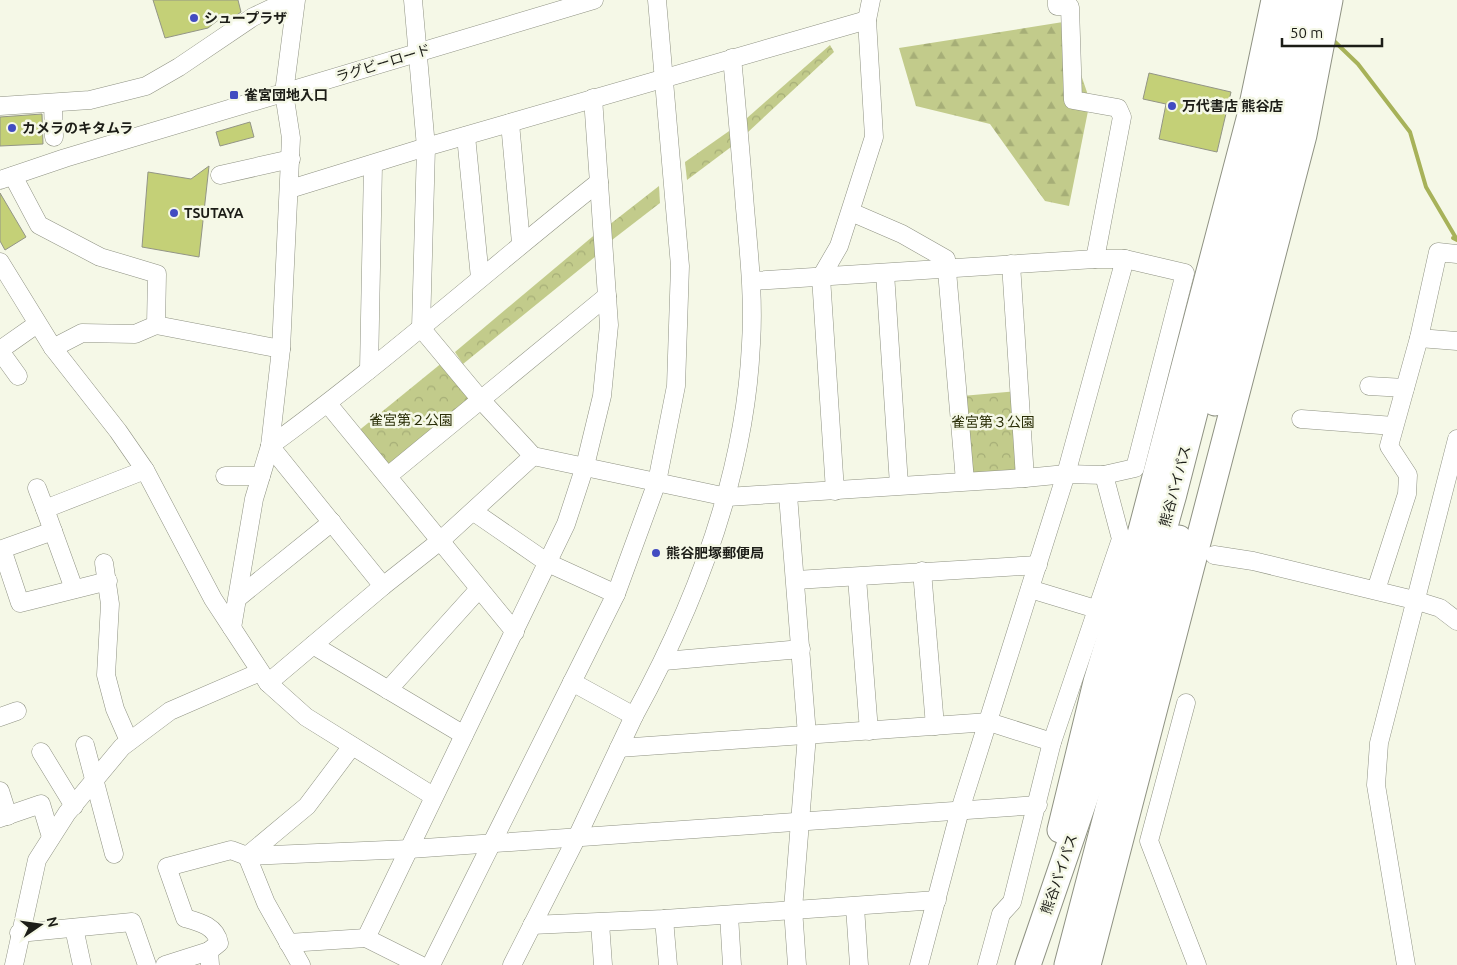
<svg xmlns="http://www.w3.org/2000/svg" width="1457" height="965" font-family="Ubuntu,'Noto Sans JP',sans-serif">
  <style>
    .forest { fill: url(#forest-firs) }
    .park { fill: url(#park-crowns) }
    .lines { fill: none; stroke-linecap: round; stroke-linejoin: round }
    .stream { stroke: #a7b259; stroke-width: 4 }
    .building { fill: #c4d077; stroke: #939586 }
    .minor-casing { stroke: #8f9283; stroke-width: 19 }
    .highway-casing { stroke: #8f9283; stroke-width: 27 }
    .minor { stroke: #fff; stroke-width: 18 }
    .highway { stroke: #fff; stroke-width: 25 }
    .poi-dot { fill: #424cc1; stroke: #f5f8e7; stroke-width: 2 }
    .labels { text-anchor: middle; stroke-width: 5; stroke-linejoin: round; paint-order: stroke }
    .poi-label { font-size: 14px; font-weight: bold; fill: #1c1d17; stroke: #f5f8e7; text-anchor: start }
    .street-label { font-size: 14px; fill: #1c1d17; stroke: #f5f8e7 }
    .park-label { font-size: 14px; fill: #2a2e07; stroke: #f5f8e7 }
  </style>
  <defs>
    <pattern id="forest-firs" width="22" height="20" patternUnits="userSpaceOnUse" patternTransform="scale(1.25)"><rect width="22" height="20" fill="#c2cb8b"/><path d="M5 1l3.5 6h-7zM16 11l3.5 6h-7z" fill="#a6ae77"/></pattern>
    <pattern id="park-crowns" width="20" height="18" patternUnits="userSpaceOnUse" patternTransform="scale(1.25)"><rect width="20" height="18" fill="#c2cb8b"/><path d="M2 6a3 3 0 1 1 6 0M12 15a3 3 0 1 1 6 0" fill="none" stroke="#a6ae77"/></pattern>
  </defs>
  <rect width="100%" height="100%" fill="#f5f8e7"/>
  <polygon class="forest" points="1063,22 1090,101 1069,206 1045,201 990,124 916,106 899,48"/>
  <g class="park">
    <polygon points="830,45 834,52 747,133 747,118"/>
    <polygon points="732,129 735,144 687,180 685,162"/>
    <polygon points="659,186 660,203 612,240 609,225"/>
    <polygon points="598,232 601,252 463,364 455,352"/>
    <polygon points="443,362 474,400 390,468 357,432"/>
    <polygon points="1019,391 1025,474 968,476 962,396"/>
  </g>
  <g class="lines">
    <polyline class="stream" points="1332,39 1358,64 1410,132 1426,187 1456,238 1453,238 1457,240"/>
  </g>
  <g class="building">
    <polygon points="153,0 238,0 241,12 234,17 217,21 208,28 165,38"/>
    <polygon points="1149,73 1231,92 1217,152 1159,139 1166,104 1143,99"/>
    <polygon points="42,114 43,144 0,146 0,117"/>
    <polygon points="250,122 254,137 220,146 216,132"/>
    <polygon points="209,166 199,257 142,247 148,172 191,179"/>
    <polygon points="0,193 26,237 5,250 0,241"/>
  </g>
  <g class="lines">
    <defs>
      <g id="minor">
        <polyline points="413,0 426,147 421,328 481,400 533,456 727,497 1025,478 1066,474 1104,475 1135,468 1185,273 1125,259 1095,259 752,281"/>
        <polyline points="1057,0 1057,6 1070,7 1073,100 1118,108 1122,117 1095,259"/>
        <polyline points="53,103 54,137"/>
        <polyline points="0,106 90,100 146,86 179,67 253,17 289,0"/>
        <polyline points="510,123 521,243"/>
        <polyline points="466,136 480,278"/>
        <polyline points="220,175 291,159"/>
        <polyline points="13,176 39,225 100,257 157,274 156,325 135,334 82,333 53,348"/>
        <polyline points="0,180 65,158 594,0"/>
        <polyline points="290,189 426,147 867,20"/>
        <polyline points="851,212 902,234 946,259 965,481"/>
        <polyline points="0,262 53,348 118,431 145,470 213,599 268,683 306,717 433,796"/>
        <polyline points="1011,264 1025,478"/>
        <polyline points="885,273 899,485"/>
        <polyline points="156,325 281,349"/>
        <polyline points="1419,338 1457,341"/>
        <polyline points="0,350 37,324"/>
        <polyline points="0,351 18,376"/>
        <polyline points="369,370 373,165"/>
        <polyline points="1369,386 1405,388"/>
        <polyline points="328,404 515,632"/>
        <polyline points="1301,419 1394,426"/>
        <path d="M270 446C384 363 489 269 599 182"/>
        <polyline points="270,446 383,586"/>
        <polyline points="225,476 261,476"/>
        <polyline points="388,476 607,296"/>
        <polyline points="37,488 45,509"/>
        <polyline points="835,491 821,277 839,246 874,137 867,20 871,0"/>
        <polyline points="788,495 807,735 793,909 797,965"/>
        <polyline points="474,512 548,563 616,594"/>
        <polyline points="53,531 2,549 20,603 108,581"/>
        <polyline points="1214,555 1253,561 1414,600 1440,608 1457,621"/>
        <polyline points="104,563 110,604 106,675 115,709 129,741"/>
        <polyline points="922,571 935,726"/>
        <polyline points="857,578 869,731"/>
        <polyline points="796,580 1038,565"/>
        <polyline points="74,589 45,509 145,470"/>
        <polyline points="1030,589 1096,609"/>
        <polyline points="1376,590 1407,494 1408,475 1389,446 1419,338 1438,252 1457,254"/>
        <polyline points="239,597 332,522"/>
        <polyline points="232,628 254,499 270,446 281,349 291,138 284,93 296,0"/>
        <polyline points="313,645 464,735"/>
        <polyline points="664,661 801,649"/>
        <polyline points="268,683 383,586 440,541 533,456"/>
        <polyline points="388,690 479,589"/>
        <polyline points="1186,703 1149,841 1197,965"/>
        <path d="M634 716C696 603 745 474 751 344 754 299 749 254 745 208 741 158 737 108 732 58"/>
        <polyline points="0,717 17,711"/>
        <polyline points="85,745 114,854"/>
        <polyline points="619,748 989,722 1052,742"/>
        <polyline points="41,752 74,806"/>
        <polyline points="0,791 8,816"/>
        <polyline points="0,818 41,804 51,837"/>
        <polyline points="247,856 307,806 352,746"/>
        <polyline points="247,856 266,903 301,965"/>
        <polyline points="855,907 859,965"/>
        <polyline points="729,915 732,965"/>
        <polyline points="664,919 668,965"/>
        <polyline points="600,923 603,965"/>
        <polyline points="532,925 664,919 937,900"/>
        <polyline points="74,928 82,965"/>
        <polyline points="19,933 132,922 147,965"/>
        <polyline points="288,943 366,938"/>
        <polyline points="14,965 37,860 67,813 122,747 170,711 260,672"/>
        <polyline points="165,965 209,951"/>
        <path d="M210 965 209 951 219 943C216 926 199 922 185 918L167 867 231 850 247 856 410 849 1038 805"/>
        <polyline points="420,965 366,938 566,524 585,466 602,396 609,325 593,98"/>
        <polyline points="431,965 616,594 657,482 676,386 680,266 657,0"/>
        <polyline points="512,965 577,837 634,716 572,682"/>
        <polyline points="919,965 960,810 1066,474 1125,259"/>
        <polyline points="987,965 1001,914 1012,902 1052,742 1121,539 1104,475"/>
        <polyline points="1406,965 1376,785 1379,743 1457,439"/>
      </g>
      <g id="highway">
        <polyline points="1215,403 1269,203 1312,0"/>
        <polyline points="1060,830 1096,682 1134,557 1249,119 1274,0"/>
        <polyline points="1028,965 1104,743 1174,494 1249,202 1295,0"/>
        <polyline points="1067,965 1179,538"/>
        <polyline points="1088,965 1304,135 1330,0"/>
      </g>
    </defs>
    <use href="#minor" class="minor-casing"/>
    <use href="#highway" class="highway-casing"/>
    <use href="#minor" class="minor"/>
    <use href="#highway" class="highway"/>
  </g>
  <g class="poi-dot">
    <circle cx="194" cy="18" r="5"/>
    <rect x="229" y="90" width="10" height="10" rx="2.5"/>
    <circle cx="1172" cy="106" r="5"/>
    <circle cx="12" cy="128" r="5"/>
    <circle cx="174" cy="213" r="5"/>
    <circle cx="656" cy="553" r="5"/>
  </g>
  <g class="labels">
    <g class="poi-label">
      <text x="204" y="23">シュープラザ</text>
      <text x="244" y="100">雀宮団地入口</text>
      <text x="1182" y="111">万代書店 熊谷店</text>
      <text x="22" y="133">カメラのキタムラ</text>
      <text x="184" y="218">TSUTAYA</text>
      <text x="666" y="558">熊谷肥塚郵便局</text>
    </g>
    <g class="street-label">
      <text transform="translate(383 63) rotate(-17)" y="5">ラグビーロード</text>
      <text transform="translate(1175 486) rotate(-75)" y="5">熊谷バイパス</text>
      <text transform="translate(1059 874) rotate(-71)" y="5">熊谷バイパス</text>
    </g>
    <g class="park-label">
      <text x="411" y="425">雀宮第２公園</text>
      <text x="993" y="427">雀宮第３公園</text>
    </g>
  </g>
  <g transform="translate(40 925) rotate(77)" stroke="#f5f8e7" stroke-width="4" paint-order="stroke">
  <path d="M0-4L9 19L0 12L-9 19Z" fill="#1c1d17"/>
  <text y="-8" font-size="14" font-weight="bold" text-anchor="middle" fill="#1c1d17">N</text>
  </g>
  <path d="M1282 38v8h100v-8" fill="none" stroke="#1c1d17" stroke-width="2.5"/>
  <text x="1290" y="38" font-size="15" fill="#1c1d17" stroke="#f5f8e7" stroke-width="4" paint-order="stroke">50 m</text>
</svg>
